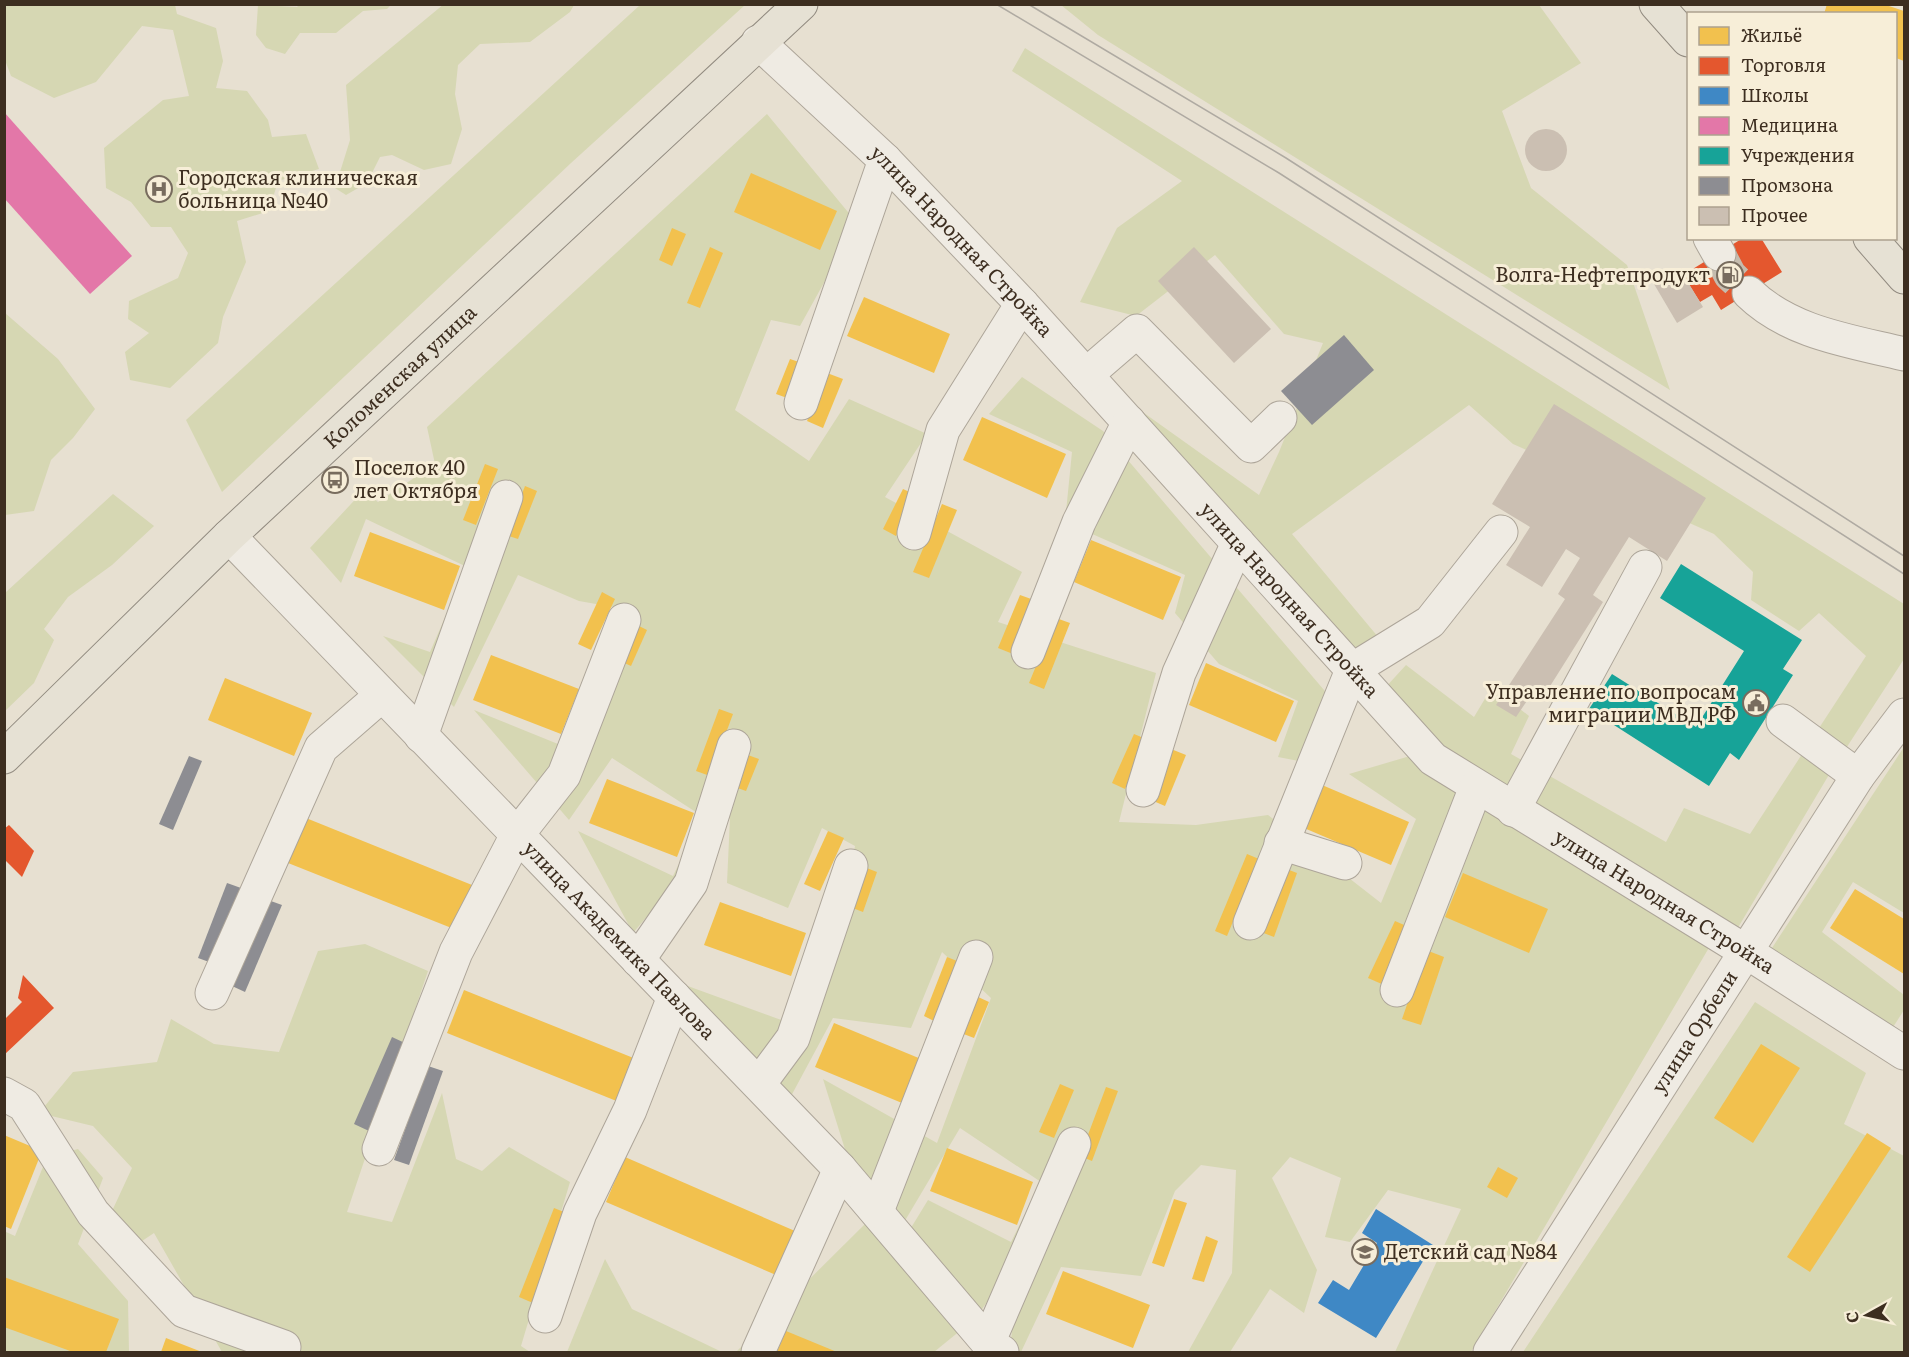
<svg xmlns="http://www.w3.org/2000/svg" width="1909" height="1357" font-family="Literata,serif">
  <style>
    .green { fill: #d6d7b3 }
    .homes { fill: #f2c14e }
    .shops { fill: #e4572e }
    .schools { fill: #3f88c5 }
    .health { fill: #e377a8 }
    .public { fill: #17a398 }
    .industry { fill: #8d8d92 }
    .building { fill: #cbbfb2 }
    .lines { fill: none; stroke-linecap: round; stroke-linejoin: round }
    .minor-tunnel { stroke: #c5bcae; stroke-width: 33; stroke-dasharray: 33 16; stroke-linecap: butt }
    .minor-casing { stroke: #ada599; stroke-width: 35 }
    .major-casing { stroke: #928b80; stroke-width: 35 }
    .minor { stroke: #efebe3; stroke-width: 33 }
    .major { stroke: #e6e1d4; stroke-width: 33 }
    .tram { stroke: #afaaa2; stroke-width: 1.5 }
    .labels { text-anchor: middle; stroke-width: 6; stroke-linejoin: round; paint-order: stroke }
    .poi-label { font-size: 20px; fill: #3d2e20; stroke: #f7eed8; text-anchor: start }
    .street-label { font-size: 20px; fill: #3d2e20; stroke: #f7eed8 }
  </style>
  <rect width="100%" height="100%" fill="#e7e0d1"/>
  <g class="green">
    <polygon points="300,4 391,4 391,5 387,9 363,11 336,33 300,33 285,54 266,48 256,35 258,5 297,7"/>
    <polygon points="444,4 574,5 570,12 530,42 480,44 458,65 455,94 462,129 451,164 424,170 392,155 380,157 367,183 346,195 335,188 350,140 346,85"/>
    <polygon points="4,5 175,5 177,14 216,28 223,61 216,88 247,91 268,120 272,137 306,134 319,169 278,181 269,211 237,221 246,262 223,317 218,343 170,388 130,380 125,352 149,333 128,319 129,301 178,278 188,253 171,227 151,227 131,202 106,188 104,148 163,100 189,96 173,30 142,26 96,82 54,98 11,76 5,60"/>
    <polygon points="640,5 745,5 571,163 222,492 186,420"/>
    <polygon points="1061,5 1539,5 1581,63 1502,111 1531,188 1627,265 1670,390 1098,35"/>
    <polygon points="1025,48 1904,604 1904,659 1830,773 1733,936 1436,753 1384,689 1406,665 1474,717 1492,687 1529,716 1511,754 1666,842 1684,808 1750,834 1866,656 1819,613 1799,631 1751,600 1753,572 1714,534 1513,444 1469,405 1292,534 1384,644 1351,658 1137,408 1259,495 1279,452 1323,343 1284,334 1215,255 1136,316 1080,302 1117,228 1182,181 1012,71"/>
    <polygon points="767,114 857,223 800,326 771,320 735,410 809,461 849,399 927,434 885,497 1022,572 998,622 1156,673 1119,822 1196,825 1268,815 1381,903 1416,819 1349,774 1410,756 1710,946 1471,1352 1395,1352 1461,1209 1388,1190 1350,1242 1325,1237 1341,1178 1290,1157 1272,1178 1317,1270 1304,1313 1270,1289 1230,1352 1188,1352 1232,1273 1236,1170 1201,1165 1175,1191 1141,1276 1061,1267 1021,1352 1010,1345 1017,1299 1002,1281 975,1319 906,1236 928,1200 1011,1242 1041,1182 960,1128 903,1224 848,1159 823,1079 937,1143 991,998 942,952 911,1028 833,1018 790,1098 685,985 784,1021 828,979 855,846 822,828 788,908 727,883 730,818 633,933 578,831 673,876 702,816 612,758 569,820 474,710 558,744 630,610 579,601 518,575 454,707 383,636 430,652 467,567 366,519 341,583 310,548 364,490 378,502 435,464 427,427"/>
    <polygon points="5,313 58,359 95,409 73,438 51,460 34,511 5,515"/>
    <polygon points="1022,377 1103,431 1330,697 1304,762 1278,757 1298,701 1219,664 1175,613 1185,575 1065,522 1072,452 989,414"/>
    <polygon points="113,494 154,526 112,565 68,597 44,629 54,640 34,683 5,711 5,593"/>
    <polygon points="1904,747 1904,913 1853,882 1822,932 1904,995 1904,1010 1888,1035 1772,948"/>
    <polygon points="365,944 428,971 347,1212 392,1222 442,1093 456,1159 482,1171 509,1147 570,1182 521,1346 530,1352 222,1352 154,1233 133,1247 112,1211 132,1168 93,1126 39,1113 73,1072 157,1062 171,1019 214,1044 279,1052 318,951"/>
    <polygon points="1755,1002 1866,1073 1844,1124 1904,1156 1904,1352 1523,1352"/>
    <polygon points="78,1149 103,1178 78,1244 128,1301 129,1352 5,1352 4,1231 15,1236 47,1157"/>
    <polygon points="865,1224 961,1330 934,1352 736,1352"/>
    <polygon points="605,1259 632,1309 722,1352 567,1352"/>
  </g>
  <g class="homes">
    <polygon points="1827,4 1883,4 1904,11 1904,61 1896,58 1896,14 1824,14"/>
    <polygon points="751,173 837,211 820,250 734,212"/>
    <polygon points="672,228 686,234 672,266 659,260"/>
    <polygon points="710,247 723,253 700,308 687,303"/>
    <polygon points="864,297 950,334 934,373 847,336"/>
    <polygon points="790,359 805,364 790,399 776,394"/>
    <polygon points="827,373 843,379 823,428 807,421"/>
    <polygon points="982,417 1066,454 1047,498 963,460"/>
    <polygon points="485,464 498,469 476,525 463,520"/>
    <polygon points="525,486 537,491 518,539 506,535"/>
    <polygon points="903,489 916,495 896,536 883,529"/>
    <polygon points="942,504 957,510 929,578 913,572"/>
    <polygon points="370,532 460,566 444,610 354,576"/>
    <polygon points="1091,540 1181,577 1163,620 1074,582"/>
    <polygon points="602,592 615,599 591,650 578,644"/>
    <polygon points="1020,595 1034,600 1013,654 998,648"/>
    <polygon points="1056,618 1070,623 1044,689 1029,683"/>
    <polygon points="635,624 647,630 631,666 618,660"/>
    <polygon points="491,655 579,689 561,734 473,700"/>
    <polygon points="1206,663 1294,701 1276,742 1189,705"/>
    <polygon points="225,678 312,713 294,756 208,720"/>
    <polygon points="719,709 733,714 710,776 696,771"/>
    <polygon points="1134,734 1146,739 1125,789 1112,783"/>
    <polygon points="1171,749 1186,755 1165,806 1151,800"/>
    <polygon points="745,754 759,759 746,791 732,786"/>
    <polygon points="607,779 694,813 677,857 589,823"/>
    <polygon points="1322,785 1409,822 1391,865 1304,828"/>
    <polygon points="301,816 472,885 454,929 283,861"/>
    <polygon points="828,831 844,838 820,891 804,884"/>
    <polygon points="1247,854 1259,859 1227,936 1215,931"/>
    <polygon points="864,867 877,872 863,912 850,907"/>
    <polygon points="1284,868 1297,873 1274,937 1261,932"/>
    <polygon points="1463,873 1548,909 1529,953 1445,917"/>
    <polygon points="1855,889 1904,919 1904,974 1830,928"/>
    <polygon points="720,902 806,933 791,976 704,945"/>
    <polygon points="1395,921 1411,928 1384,985 1368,978"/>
    <polygon points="1426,950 1444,957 1421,1025 1402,1019"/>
    <polygon points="947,957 957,961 934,1021 924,1016"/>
    <polygon points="464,990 636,1059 619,1102 447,1033"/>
    <polygon points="976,996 989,1002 974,1038 961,1033"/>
    <polygon points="834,1023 921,1059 902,1103 815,1067"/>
    <polygon points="1761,1044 1800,1068 1753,1143 1714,1118"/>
    <polygon points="1060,1084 1074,1090 1054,1138 1039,1132"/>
    <polygon points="1106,1087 1118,1091 1092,1161 1080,1156"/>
    <polygon points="1867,1133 1891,1148 1810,1272 1787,1257"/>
    <polygon points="4,1135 42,1151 11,1229 4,1226"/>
    <polygon points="947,1148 1033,1182 1017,1225 930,1191"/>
    <polygon points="625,1157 795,1231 776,1275 606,1202"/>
    <polygon points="1498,1167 1518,1178 1507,1198 1487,1187"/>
    <polygon points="1174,1199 1187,1203 1164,1267 1152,1263"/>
    <polygon points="554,1208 569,1214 533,1303 519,1297"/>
    <polygon points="1206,1236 1218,1241 1204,1282 1192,1279"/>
    <polygon points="1063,1271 1150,1305 1133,1348 1046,1314"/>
    <polygon points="4,1277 119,1319 106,1352 73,1352 4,1327"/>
    <polygon points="786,1331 837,1352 777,1352"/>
    <polygon points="166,1338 202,1352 161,1352"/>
  </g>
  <g class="shops">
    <polygon points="1743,238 1761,238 1782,272 1721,310 1712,295 1700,302 1683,275"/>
    <polygon points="9,825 34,851 22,877 4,859 4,829"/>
    <polygon points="23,975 54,1008 4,1055 4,1020 22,1002 18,998"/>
  </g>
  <polygon class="schools" points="1376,1209 1433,1245 1376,1338 1318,1303 1333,1280 1349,1290 1377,1243 1362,1233"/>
  <polygon class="health" points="4,112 132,256 90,294 4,198"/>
  <polygon class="public" points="1681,564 1802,640 1783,669 1793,675 1739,760 1730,753 1709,786 1589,709 1612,674 1696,727 1744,651 1660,598"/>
  <g class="industry">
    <polygon points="1344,335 1374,370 1312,425 1281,391"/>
    <polygon points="189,756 202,761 173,830 159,824"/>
    <polygon points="227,883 241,888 212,963 198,958"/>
    <polygon points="268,900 282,905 245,992 232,986"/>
    <polygon points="392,1037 407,1044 369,1131 354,1124"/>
    <polygon points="428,1066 443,1071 409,1165 394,1160"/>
  </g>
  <g class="building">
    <circle cx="1546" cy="150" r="21"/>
    <polygon points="1194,247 1271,329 1234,363 1158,281"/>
    <polygon points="1680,269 1703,307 1677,323 1654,284"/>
    <polygon points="1554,404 1706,498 1667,561 1629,537 1593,595 1603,602 1547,691 1537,686 1516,717 1496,705 1565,599 1558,594 1580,558 1566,549 1542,587 1506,565 1530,527 1492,504"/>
  </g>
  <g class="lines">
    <polyline class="minor-tunnel" points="1719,254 1730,275 1749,293"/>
    <defs>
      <g id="minor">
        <path id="s1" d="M758 42 885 160 1022 304 1433 759 1745 951 1904 1053"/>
        <polyline points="1710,238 1719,254"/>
        <path d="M1749 293C1790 333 1851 341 1904 354"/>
        <polyline points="1086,375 1137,331 1251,446 1280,418"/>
        <polyline points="801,403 885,160"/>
        <polyline points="914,533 943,430 1022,304"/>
        <path id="s2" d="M229 536 840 1169 988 1343 1002 1352"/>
        <polyline points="1028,652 1079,522 1129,422"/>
        <polyline points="1783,721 1858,776"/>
        <polyline points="421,736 506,497"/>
        <polyline points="1143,790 1179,673 1238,543"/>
        <polyline points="1513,810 1645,567"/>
        <polyline points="1281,843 1345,863"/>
        <polyline points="1250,923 1352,670 1430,622 1501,532"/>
        <polyline points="638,960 691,883 734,746"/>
        <polyline points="1397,990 1476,787"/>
        <polyline points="212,993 321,748 382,695"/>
        <polyline points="759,1084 793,1038 851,866"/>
        <polyline points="4,1094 24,1105 93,1213 184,1311 284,1347"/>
        <polyline points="379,1149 456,952 517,835 564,775 624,620"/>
        <polyline points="877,1211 976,957"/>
        <polyline points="545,1316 580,1213 630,1110 674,997"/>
        <polyline points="988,1343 1074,1144"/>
        <polyline points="758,1352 840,1169"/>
        <path id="s3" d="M1490 1352 1858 776 1904 715"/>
      </g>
      <g id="major">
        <polyline points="1656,4 1688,40"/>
        <polyline points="1870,238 1904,277"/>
        <path id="s4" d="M4 757 229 536 801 4"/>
      </g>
    </defs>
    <use href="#minor" class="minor-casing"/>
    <use href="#major" class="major-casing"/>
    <use href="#minor" class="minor"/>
    <use href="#major" class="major"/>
    <g class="tram">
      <polyline points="996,4 1279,173 1904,574"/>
      <polyline points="1028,4 1286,158 1904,556"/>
    </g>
  </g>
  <defs>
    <symbol id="hospital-ring" viewBox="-11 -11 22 22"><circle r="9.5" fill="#f7eed8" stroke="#786c5e" stroke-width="1.5"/><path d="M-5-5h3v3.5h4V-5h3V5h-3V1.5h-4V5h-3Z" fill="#786c5e"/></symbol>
    <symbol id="fuel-ring" viewBox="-11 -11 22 22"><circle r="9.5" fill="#f7eed8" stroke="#786c5e" stroke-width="1.5"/><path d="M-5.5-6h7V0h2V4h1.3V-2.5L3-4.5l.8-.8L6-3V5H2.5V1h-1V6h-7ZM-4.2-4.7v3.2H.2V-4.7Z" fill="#786c5e"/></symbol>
    <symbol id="bus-ring" viewBox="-11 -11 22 22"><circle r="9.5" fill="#f7eed8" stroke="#786c5e" stroke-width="1.5"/><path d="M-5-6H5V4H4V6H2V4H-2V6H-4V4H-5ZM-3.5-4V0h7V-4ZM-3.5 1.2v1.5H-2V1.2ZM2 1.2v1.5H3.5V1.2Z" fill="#786c5e"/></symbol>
    <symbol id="civic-ring" viewBox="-11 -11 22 22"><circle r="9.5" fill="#f7eed8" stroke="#786c5e" stroke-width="1.5"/><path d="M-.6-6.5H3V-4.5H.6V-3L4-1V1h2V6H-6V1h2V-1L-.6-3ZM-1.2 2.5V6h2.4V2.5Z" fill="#786c5e"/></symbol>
    <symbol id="school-ring" viewBox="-11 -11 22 22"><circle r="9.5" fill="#f7eed8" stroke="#786c5e" stroke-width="1.5"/><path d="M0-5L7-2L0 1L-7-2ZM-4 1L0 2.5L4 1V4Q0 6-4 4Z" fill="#786c5e"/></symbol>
  </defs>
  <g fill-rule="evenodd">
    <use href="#hospital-ring" x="144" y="174" width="30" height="30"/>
    <use href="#fuel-ring" x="1715" y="260" width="30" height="30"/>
    <use href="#bus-ring" x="320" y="465" width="30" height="30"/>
    <use href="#civic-ring" x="1741" y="688" width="30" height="30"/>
    <use href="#school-ring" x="1350" y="1237" width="30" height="30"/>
  </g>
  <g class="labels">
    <g class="poi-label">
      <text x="178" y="185">Городская клиническая<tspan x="178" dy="23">больница №40</tspan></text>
      <text x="1710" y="282" text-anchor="end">Волга-Нефтепродукт</text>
      <text x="354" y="475">Поселок 40<tspan x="354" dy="23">лет Октября</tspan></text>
      <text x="1736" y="699" text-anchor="end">Управление по вопросам<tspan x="1736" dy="23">миграции МВД РФ</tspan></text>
      <text x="1384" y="1259">Детский сад №84</text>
    </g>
    <g class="street-label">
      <text dy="7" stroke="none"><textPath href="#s1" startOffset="285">улица Народная Стройка</textPath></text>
      <text dy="7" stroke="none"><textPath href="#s4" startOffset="549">Коломенская улица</textPath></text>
      <text dy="7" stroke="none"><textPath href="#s1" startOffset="771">улица Народная Стройка</textPath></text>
      <text dy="7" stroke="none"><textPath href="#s1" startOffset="1257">улица Народная Стройка</textPath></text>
      <text dy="7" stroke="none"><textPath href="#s2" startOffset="562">улица Академика Павлова</textPath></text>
      <text dy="7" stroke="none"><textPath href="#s3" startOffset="380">улица Орбели</textPath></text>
    </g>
  </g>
  <rect width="1909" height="1357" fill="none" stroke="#3d2e20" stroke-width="12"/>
  <rect x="1687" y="12" width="210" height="228" fill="#f7eed8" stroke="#ada18e" stroke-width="1.5"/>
  <rect x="1699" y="27" width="30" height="18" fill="#f2c14e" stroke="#ada18e" stroke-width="1.5"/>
  <text x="1741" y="42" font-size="18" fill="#3d2e20">Жильё</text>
  <rect x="1699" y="57" width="30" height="18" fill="#e4572e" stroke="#ada18e" stroke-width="1.5"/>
  <text x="1741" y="72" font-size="18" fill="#3d2e20">Торговля</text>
  <rect x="1699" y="87" width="30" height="18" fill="#3f88c5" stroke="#ada18e" stroke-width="1.5"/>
  <text x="1741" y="102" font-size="18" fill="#3d2e20">Школы</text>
  <rect x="1699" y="117" width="30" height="18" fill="#e377a8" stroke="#ada18e" stroke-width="1.5"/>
  <text x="1741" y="132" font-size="18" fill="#3d2e20">Медицина</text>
  <rect x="1699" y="147" width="30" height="18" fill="#17a398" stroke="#ada18e" stroke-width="1.5"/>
  <text x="1741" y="162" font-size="18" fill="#3d2e20">Учреждения</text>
  <rect x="1699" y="177" width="30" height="18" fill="#8d8d92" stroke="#ada18e" stroke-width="1.5"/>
  <text x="1741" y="192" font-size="18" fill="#3d2e20">Промзона</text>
  <rect x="1699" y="207" width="30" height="18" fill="#cbbfb2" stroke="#ada18e" stroke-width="1.5"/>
  <text x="1741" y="222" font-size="18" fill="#3d2e20">Прочее</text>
  <g transform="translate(1867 1315) rotate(262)" stroke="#f7eed8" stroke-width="4.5" paint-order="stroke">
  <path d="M0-4.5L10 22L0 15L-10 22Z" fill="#3d2e20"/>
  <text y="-9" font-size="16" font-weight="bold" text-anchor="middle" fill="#3d2e20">С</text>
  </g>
</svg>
